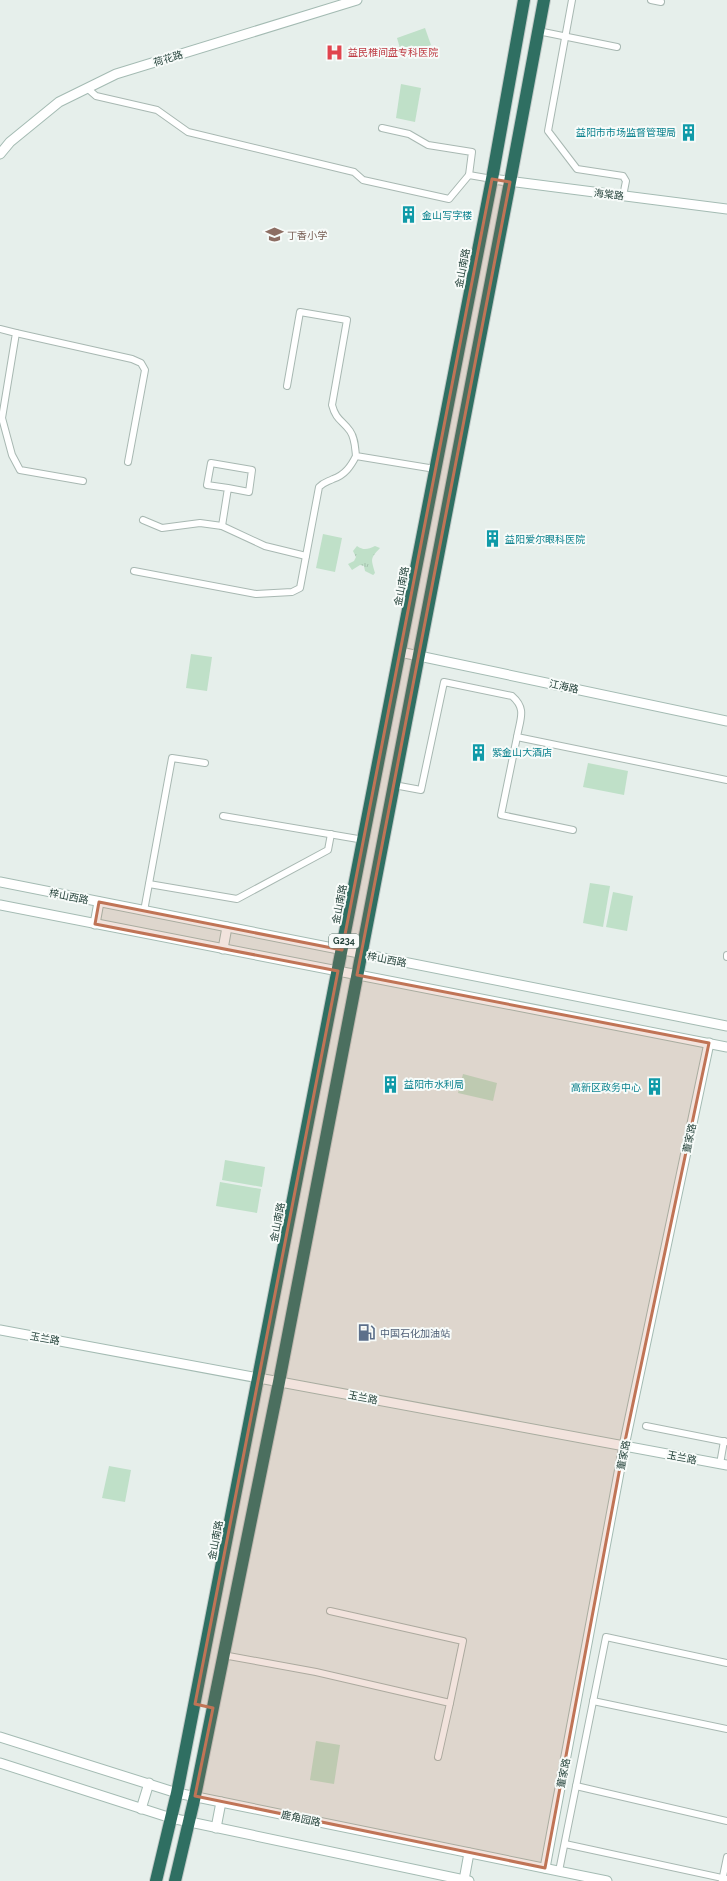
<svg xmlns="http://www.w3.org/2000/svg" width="727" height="1881" font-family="Raleway,'Noto Sans SC',sans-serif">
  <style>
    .grass { fill: #bfe0c8 }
    .park { fill: url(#park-tufts) }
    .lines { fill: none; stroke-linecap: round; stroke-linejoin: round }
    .street-casing { stroke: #a8b8b2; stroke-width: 8 }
    .secondary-casing { stroke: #a4bbb3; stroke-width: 11 }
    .highway-casing { stroke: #c2cac8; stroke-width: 14 }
    .street { stroke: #fff; stroke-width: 6 }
    .secondary { stroke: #fff; stroke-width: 9 }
    .highway { stroke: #2f6f62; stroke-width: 12 }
    .marked { fill: #c07456; fill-opacity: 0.2; stroke: #c07456; stroke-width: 3; stroke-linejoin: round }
    .labels { text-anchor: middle; stroke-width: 4; stroke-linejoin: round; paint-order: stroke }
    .shield { fill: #f7fbf9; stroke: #637a73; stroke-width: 1 }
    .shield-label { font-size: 9px; font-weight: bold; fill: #24423a }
    .health-label { font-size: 10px; fill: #be3a42; stroke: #f7fbf9; text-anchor: start }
    .street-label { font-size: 10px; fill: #24423a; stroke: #f7fbf9 }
    .culture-label { font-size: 10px; fill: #0d838f; stroke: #f7fbf9; text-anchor: start }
    .education-label { font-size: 10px; fill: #785e54; stroke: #f7fbf9; text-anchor: start }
    .service-label { font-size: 10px; fill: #4e5e75; stroke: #f7fbf9; text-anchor: start }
  </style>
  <defs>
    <pattern id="park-tufts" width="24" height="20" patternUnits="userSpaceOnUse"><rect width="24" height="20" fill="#bfe0c8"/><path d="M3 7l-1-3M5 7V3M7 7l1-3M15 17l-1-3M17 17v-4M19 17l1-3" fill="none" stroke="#a4c1ad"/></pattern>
  </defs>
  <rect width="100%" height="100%" fill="#e6efeb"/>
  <g class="grass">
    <polygon points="425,28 431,45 402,55 397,38"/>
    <polygon points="401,84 421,88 415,122 396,118"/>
    <polygon points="323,534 342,538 335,572 316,568"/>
    <polygon points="191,654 212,657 207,691 186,688"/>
    <polygon points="588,763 628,771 624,795 583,787"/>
    <polygon points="590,883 610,886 603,927 583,923"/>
    <polygon points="613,892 633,896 627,931 606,927"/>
    <polygon points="463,1074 497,1083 493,1101 458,1093"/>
    <polygon points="225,1160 265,1167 262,1187 222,1180"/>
    <polygon points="220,1182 261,1189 257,1213 216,1206"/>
    <polygon points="109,1466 131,1470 125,1502 102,1498"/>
    <polygon points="316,1741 340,1745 334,1784 310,1780"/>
  </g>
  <path class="park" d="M357 546C364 551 368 549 375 546L380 548C370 559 371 558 375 573L373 575 365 571 364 566 360 565 352 570 348 564 354 561 356 557 353 551Z"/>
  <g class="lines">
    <defs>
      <g id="street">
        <polyline points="572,0 548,131 577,169 623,176 626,181 623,196"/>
        <polyline points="651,0 661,2"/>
        <polyline points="538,31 617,47"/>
        <polyline points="87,88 96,96 157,110 188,132 354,172 363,180 449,199 469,175 492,179"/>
        <polyline points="382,128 409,134 428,145 472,152 469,175"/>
        <polyline points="0,329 16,333 2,418 12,455 20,470 83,481"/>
        <polyline points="16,333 132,359 141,363 145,370 128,462"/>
        <path d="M287 386 300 312 347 320 332 405C336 420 342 420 350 431 355 438 355 447 356 456L435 469"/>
        <polyline points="143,520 162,528 200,523 222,526 265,546 306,556"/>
        <polyline points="222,526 228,488 249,492 252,470 211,463 207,485 228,488"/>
        <path d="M134 571 256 594 292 592 300 588 319 487C324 482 327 482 333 479 345 475 351 466 356 456"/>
        <polyline points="517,737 501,815 573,830"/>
        <path d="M394 785 421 790 444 682 512 696C527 709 520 719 517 737L727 780"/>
        <polyline points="223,816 364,840"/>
        <polyline points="149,884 237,899 328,850 331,834"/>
        <polyline points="144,911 172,758 205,763"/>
        <polyline points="727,955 727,957"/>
        <polyline points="646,1426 727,1442"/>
        <polyline points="720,1464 724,1441"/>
        <polyline points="330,1611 463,1641 450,1703"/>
        <polyline points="223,1655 316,1672 450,1703 438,1757"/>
        <polyline points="593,1701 727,1729"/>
        <polyline points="576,1786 727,1821"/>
        <polyline points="565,1844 727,1879"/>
        <polyline points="559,1871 606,1637 727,1663"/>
        <polyline points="722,1881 727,1857"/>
      </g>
      <g id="secondary">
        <polyline points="0,154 10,142 59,102 116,74 357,0"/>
        <polyline points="492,179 727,209"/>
        <polyline points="400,652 727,721"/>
        <polyline points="0,882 727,1026"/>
        <polyline points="0,905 727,1047"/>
        <polyline points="95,924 99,902"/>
        <polyline points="223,949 227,927"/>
        <polyline points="0,1330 727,1465"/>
        <polyline points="0,1737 177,1793 607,1881"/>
        <polyline points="0,1763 171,1818 469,1881"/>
        <polyline points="141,1809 149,1783"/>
        <polyline points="216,1828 221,1802"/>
        <polyline points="545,1868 624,1446 709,1043"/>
        <polyline points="464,1880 469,1853"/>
      </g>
      <g id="highway">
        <polyline points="156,1881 177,1793 492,179 524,0"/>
        <polyline points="175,1881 195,1796 279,1382 510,182 544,0"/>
      </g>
    </defs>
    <use href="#street" class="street-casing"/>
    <use href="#secondary" class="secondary-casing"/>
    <use href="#highway" class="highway-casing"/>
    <use href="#street" class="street"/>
    <use href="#secondary" class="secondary"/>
    <use href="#highway" class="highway"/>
  </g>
  <path class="marked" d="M492 179 510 182 357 975 709 1043 624 1446 545 1868 195 1796 213 1708 195 1704 338 971 95 924 99 902 342 950Z"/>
  <defs>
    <symbol id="hospital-bare" viewBox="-9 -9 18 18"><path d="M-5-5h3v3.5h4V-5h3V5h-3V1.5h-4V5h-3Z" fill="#e0444e" stroke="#f7fbf9" stroke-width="2.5" paint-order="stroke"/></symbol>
    <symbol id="building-bare" viewBox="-9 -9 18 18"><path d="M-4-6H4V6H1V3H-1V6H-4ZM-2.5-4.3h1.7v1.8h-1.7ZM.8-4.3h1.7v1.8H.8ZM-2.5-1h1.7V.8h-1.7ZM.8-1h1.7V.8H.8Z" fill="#0f9aa8" stroke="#f7fbf9" stroke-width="2.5" paint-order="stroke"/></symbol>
    <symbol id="school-bare" viewBox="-9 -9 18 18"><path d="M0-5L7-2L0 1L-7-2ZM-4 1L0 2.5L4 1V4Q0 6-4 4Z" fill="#8d6e63" stroke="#f7fbf9" stroke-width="2.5" paint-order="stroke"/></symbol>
    <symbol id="fuel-bare" viewBox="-9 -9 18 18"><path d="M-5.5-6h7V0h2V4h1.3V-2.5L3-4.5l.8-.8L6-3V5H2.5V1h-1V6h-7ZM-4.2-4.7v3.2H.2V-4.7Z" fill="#5c6f8a" stroke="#f7fbf9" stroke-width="2.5" paint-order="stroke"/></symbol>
  </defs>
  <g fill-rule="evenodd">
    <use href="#hospital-bare" x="322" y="40" width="25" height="25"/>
    <use href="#building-bare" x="676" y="120" width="25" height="25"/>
    <use href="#building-bare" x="396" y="202" width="25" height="25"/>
    <use href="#school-bare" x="262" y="222" width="25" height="25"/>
    <use href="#building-bare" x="480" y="526" width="25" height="25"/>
    <use href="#building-bare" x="466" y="740" width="25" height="25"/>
    <use href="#building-bare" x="378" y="1072" width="25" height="25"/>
    <use href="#building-bare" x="642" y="1074" width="25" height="25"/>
    <use href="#fuel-bare" x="354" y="1320" width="25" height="25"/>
  </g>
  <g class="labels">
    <rect class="shield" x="329" y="934" width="30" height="14" rx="3"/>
    <g class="shield-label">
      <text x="344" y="944">G234</text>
    </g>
    <g class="health-label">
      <text x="348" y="56">益民椎间盘专科医院</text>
    </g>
    <g class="street-label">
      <text transform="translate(168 58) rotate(-17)" y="4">荷花路</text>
      <text transform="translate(609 194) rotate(7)" y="4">海棠路</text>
      <text transform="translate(462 268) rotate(-79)" y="4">金山南路</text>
      <text transform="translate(401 586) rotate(-79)" y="4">金山南路</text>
      <text transform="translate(564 686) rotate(12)" y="4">江海路</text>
      <text transform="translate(69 896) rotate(11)" y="4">梓山西路</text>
      <text transform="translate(339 904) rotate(-79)" y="4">金山南路</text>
      <text transform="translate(387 959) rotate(11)" y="4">梓山西路</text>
      <text transform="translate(689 1138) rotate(-78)" y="4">董家路</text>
      <text transform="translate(277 1222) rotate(-79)" y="4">金山南路</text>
      <text transform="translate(45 1338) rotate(10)" y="4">玉兰路</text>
      <text transform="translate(363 1397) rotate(11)" y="4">玉兰路</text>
      <text transform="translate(623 1455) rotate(-79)" y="4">董家路</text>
      <text transform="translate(682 1457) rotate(11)" y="4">玉兰路</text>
      <text transform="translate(215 1540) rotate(-79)" y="4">金山南路</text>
      <text transform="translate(563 1773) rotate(-79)" y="4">董家路</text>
      <text transform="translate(301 1818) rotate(12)" y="4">鹿角园路</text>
    </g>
    <g class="culture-label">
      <text x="676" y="136" text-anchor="end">益阳市市场监督管理局</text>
      <text x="422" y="219">金山写字楼</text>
      <text x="505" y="543">益阳爱尔眼科医院</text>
      <text x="492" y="756">紫金山大酒店</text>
      <text x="404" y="1088">益阳市水利局</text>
      <text x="641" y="1091" text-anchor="end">高新区政务中心</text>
    </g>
    <g class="education-label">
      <text x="287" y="239">丁香小学</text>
    </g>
    <g class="service-label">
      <text x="380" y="1337">中国石化加油站</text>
    </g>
  </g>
</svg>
